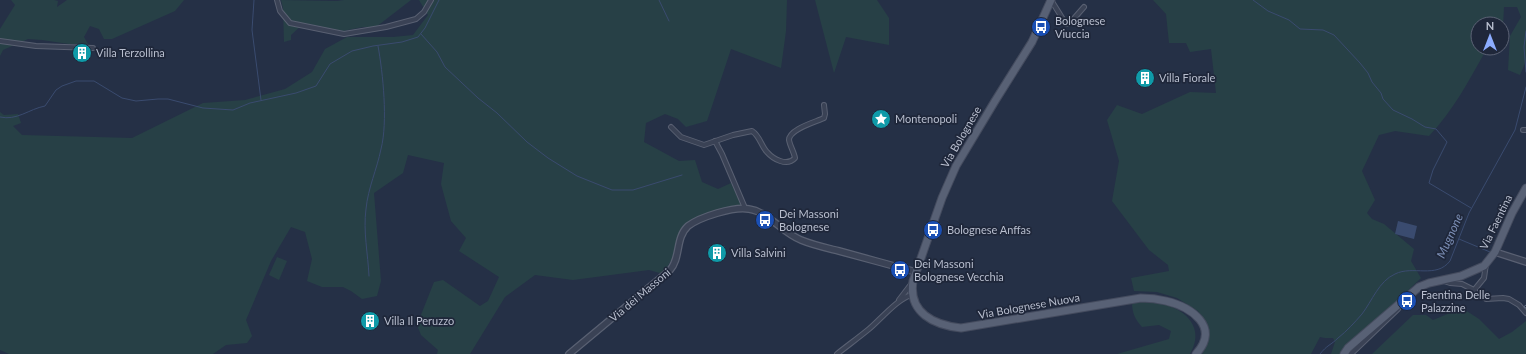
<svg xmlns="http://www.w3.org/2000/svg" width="1526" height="354" font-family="Lato,sans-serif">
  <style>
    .green { fill: #274046 }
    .water { fill: #3a4b6f }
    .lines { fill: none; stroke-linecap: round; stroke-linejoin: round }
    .stream { stroke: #3a4b6f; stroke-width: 1 }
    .minor-casing { stroke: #596072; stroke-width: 6 }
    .tertiary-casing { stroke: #596072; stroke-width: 8 }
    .primary-casing { stroke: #444b5e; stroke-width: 9 }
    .minor { stroke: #3a4255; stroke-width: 4 }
    .tertiary { stroke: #3a4255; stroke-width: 5.5 }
    .primary { stroke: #586175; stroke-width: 7 }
    .rail-casing { stroke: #5c667c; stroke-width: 2.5 }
    .rail { stroke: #1f273a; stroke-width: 1; stroke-dasharray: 3; stroke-linecap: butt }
    .labels { text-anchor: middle; stroke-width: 3.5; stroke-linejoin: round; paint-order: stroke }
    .poi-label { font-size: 11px; fill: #b8bece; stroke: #1f273a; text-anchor: start }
    .street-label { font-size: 11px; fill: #b8bece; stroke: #1f273a }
    .water-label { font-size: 12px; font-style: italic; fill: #7d90b7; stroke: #1f273a }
  </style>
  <rect width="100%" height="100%" fill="#253046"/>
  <g class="green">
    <polygon points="11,0 54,0 58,1 57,7 67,0 184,0 175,11 112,39 104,39 99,29 90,26 84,37 88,44 69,44 42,40 28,39 3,50 0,56 0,29 15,5"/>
    <polygon points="281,0 337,1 344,0 411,0 376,27 363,27 343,31 304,23 291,35 291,40 284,42 283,8"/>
    <polygon points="419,0 787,0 786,31 781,68 731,49 707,121 686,127 678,119 665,114 646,123 644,142 679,161 695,160 702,182 718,189 731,183 742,207 717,210 681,229 672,259 663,274 649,270 573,280 535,275 505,297 470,354 437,354 438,350 421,335 417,325 434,282 443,280 480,306 488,301 499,277 459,251 466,238 451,221 441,184 444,163 408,155 403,173 374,193 381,281 377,296 362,299 351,291 343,287 322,287 307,281 312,259 305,232 291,227 271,261 246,320 252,336 247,343 226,345 213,354 9,354 0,350 0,112 4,115 18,114 21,123 13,126 22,135 132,138 203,103 245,100 285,89 312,72 325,49 347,37 393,37 413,35 428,15"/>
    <polygon points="815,0 877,0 889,18 889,45 846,37 834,73"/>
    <path d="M1153 0H1526V61L1520 75 1508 70 1510 36 1521 17 1517 7H1504L1503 26 1502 28V24H1478V48H1485V52C1468 82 1453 111 1429 136L1395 131 1379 135 1362 171 1375 200 1367 213 1372 219 1384 224 1414 249 1411 261 1421 278 1342 354H1331L1335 342 1333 338H1325L1320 337 1311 354H1202L1208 343 1207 328 1198 311 1177 298 1157 292 1134 291 1131 278 1169 271 1168 265 1149 250 1112 201 1119 161 1107 120 1117 105 1142 114 1190 92 1216 93 1211 49 1190 52 1186 43H1169L1166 14Z"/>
    <polygon points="277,257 287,261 279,280 269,275"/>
    <path d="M1132 302C1138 302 1145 301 1151 302 1179 304 1208 324 1190 354H1117L1169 339 1171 331 1159 325 1142 327C1135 319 1132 313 1132 302Z"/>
    <polygon points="1462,308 1479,319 1499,339 1512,332 1526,321 1526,354 1372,354 1413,315 1426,315 1433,320"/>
  </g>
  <polygon class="water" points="1398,221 1417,226 1414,239 1395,234"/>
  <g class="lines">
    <g class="stream">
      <polyline points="254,0 252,30 261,100"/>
      <polyline points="659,0 669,21"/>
      <polyline points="1253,0 1268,11 1289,20 1300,29 1323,30 1334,35 1360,63 1368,73 1372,82 1381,93 1383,99 1393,110 1412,119 1425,127 1436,129 1447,142 1433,170 1429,183 1471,208"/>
      <polyline points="1526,31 1524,47 1526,72"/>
      <polyline points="421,34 437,52 445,67 478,98 497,113 527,142 548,158 577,176 612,190 633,190 682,175"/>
      <path d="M0 117C17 121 29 109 45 106L56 90 62 86 76 81H94L122 98 136 101 158 99H168L203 108 233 110 250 103 296 93 316 86 330 64 352 51 373 46 402 42 418 37 425 28 439 0"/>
      <polyline points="1459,239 1490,252"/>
      <path d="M369 276C368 254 363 231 366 209 368 188 377 169 381 149 388 122 383 73 378 46"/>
      <path d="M1320 354C1327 345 1331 345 1338 338 1347 331 1355 322 1362 314 1372 301 1379 281 1395 274 1413 265 1436 279 1450 261L1469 213 1515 130 1526 87"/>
    </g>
    <defs>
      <g id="minor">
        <polyline points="277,0 280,11 290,23 344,34 386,27 416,19 424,12 431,0"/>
        <polyline points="1051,0 1066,24 1070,23 1084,7"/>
        <polyline points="0,41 36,46 93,48"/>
        <path d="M671 127 681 137 704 145 733 135 752 131C760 136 761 146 767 152 773 159 787 167 795 158 794 152 790 146 789 140 789 129 816 122 824 118L825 114 824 105"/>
        <polyline points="1523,130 1526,130"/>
        <polyline points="715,141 722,154 745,208"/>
        <polyline points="1486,264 1484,278 1475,289 1475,292 1486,299 1503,298 1509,299 1519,305 1526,313"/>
        <polyline points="1444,281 1450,283 1462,284 1474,290"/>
        <polyline points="899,300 912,283"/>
        <path d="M837 354C847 346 858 338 869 329 879 321 899 297 912 295"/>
        <polyline points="1351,354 1398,309"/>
      </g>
      <g id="tertiary">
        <polyline points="1495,252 1526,262"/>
        <path d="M569 354 670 270C681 258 675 238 688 226 700 217 734 206 749 209 769 212 782 233 801 240 813 245 827 248 839 251 865 258 890 265 916 272"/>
      </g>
      <g id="primary">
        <path d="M1051 0 1032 42 995 101 956 166 942 198 913 281C908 313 934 325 961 328L1141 298C1150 298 1158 299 1166 301 1191 307 1221 327 1196 354"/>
        <polyline points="1344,354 1348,348 1419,287 1429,283 1461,276 1484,266 1495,252 1512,213 1526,188"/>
      </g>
    </defs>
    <use href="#minor" class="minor-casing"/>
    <use href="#tertiary" class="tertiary-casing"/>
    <use href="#primary" class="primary-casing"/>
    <use href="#minor" class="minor"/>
    <use href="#tertiary" class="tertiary"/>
    <use href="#primary" class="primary"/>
    <defs>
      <polyline id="rail" points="1525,307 1526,306"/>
    </defs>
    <use href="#rail" class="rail-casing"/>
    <use href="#rail" class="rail"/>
  </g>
  <defs>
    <symbol id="bus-disc" viewBox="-11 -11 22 22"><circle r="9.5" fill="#1a4fb4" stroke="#1f273a"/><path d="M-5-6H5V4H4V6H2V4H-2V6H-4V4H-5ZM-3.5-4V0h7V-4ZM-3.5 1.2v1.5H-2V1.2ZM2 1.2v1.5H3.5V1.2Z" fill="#fff"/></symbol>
    <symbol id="building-disc" viewBox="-11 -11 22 22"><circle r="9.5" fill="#0f9aa8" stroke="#1f273a"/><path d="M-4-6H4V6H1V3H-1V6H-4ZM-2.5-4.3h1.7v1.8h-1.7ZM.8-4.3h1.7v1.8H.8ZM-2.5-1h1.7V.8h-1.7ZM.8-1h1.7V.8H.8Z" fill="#fff"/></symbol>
    <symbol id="sight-disc" viewBox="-11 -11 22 22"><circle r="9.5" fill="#0f9aa8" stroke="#1f273a"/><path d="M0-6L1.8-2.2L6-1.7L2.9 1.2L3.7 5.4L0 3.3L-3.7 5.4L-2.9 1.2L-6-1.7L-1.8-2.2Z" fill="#fff"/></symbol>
  </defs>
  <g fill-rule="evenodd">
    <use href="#bus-disc" x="1030" y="16" width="22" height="22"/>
    <use href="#building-disc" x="71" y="42" width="22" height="22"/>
    <use href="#building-disc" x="1134" y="67" width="22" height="22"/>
    <use href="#sight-disc" x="870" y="108" width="22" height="22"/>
    <use href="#bus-disc" x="754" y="209" width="22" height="22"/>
    <use href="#bus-disc" x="922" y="219" width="22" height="22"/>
    <use href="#building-disc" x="706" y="242" width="22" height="22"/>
    <use href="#bus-disc" x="889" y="259" width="22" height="22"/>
    <use href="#bus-disc" x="1396" y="290" width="22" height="22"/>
    <use href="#building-disc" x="359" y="310" width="22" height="22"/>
  </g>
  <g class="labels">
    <g class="poi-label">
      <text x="1055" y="25">Bolognese<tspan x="1055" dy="13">Viuccia</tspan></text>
      <text x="96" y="57">Villa Terzollina</text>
      <text x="1159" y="82">Villa Fiorale</text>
      <text x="895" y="123">Montenopoli</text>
      <text x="779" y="218">Dei Massoni<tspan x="779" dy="13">Bolognese</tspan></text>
      <text x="947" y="234">Bolognese Anffas</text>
      <text x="731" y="257">Villa Salvini</text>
      <text x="914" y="268">Dei Massoni<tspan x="914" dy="13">Bolognese Vecchia</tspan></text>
      <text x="1421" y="299">Faentina Delle<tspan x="1421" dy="13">Palazzine</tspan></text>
      <text x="384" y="325">Villa Il Peruzzo</text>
    </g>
    <g class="street-label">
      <text transform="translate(961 137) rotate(-60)" y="4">Via Bolognese</text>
      <text transform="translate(1496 222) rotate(-64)" y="4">Via Faentina</text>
      <text transform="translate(640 295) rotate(-40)" y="4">Via dei Massoni</text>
      <text transform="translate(1029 306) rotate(-10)" y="4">Via Bolognese Nuova</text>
    </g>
    <g class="water-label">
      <text transform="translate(1450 236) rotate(-66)" y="4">Mugnone</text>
    </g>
  </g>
  <g transform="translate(1490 36)"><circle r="19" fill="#1f273a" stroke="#5c6375"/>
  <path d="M0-3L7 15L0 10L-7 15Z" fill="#8cacff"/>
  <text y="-6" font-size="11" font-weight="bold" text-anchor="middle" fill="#b8bece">N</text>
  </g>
</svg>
